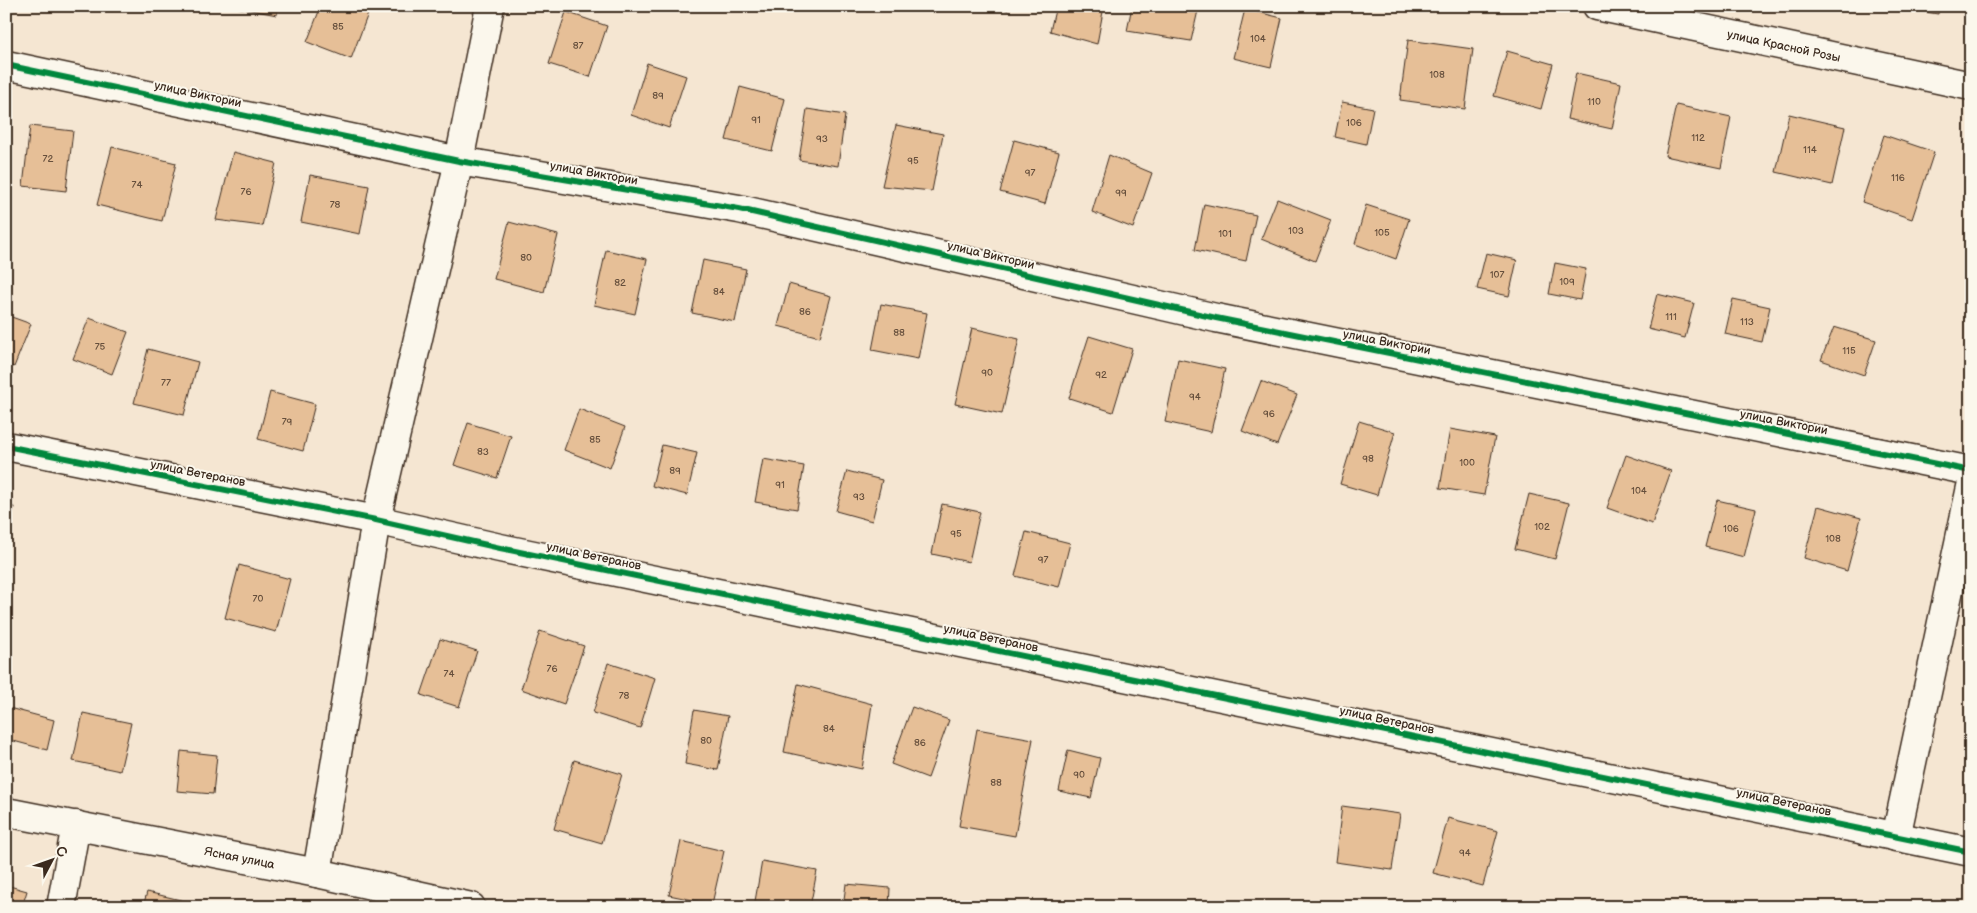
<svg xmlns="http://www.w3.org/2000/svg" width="1977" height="913" font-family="'Balsamiq Sans',sans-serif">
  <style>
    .building { fill: #e6bf97; stroke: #3b2a1e }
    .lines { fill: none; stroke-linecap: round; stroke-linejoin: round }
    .minor-casing { stroke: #3b2a1e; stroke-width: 31 }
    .minor { stroke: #fbf7ec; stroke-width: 28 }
    .cycleway-casing { stroke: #fbf7ec; stroke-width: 9 }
    .cycleway { stroke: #00873e; stroke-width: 6 }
    .labels { text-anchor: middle; stroke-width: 4; stroke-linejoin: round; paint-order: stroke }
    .number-label { font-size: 10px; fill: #664f3c }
    .street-label { font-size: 12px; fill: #3b2a1e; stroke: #fbf7ec }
  </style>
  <rect width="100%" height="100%" fill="#f5e6d2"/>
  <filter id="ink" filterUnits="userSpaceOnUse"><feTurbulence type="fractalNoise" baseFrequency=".02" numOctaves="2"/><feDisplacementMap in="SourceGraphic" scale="10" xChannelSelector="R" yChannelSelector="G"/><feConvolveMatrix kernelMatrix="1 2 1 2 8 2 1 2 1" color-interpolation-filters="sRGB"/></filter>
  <g filter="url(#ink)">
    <g class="building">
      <polygon points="91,6 114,6 113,11"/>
      <polygon points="230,6 278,6 277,15"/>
      <polygon points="321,6 358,6 369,11 351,59 307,42"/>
      <polygon points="989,6 1008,6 1008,10"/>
      <polygon points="1056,6 1104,6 1097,44 1050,31"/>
      <polygon points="1132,6 1199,6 1191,41 1127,31"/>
      <polygon points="1888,6 1939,6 1938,14"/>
      <polygon points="1245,9 1282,18 1271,67 1233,58"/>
      <polygon points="566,12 607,26 590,77 549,64"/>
      <polygon points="1408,40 1473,49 1465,109 1400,100"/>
      <polygon points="1507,51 1553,64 1541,109 1494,96"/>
      <polygon points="647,63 686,76 669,128 631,115"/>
      <polygon points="1576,73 1621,83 1612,129 1567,119"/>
      <polygon points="740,87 785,99 772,151 726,140"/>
      <polygon points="1342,102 1373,108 1366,144 1335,137"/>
      <polygon points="1676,105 1731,117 1721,168 1665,156"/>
      <polygon points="807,109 845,115 838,166 799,160"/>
      <polygon points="1789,114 1845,127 1832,185 1776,172"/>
      <polygon points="896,125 943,134 932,191 882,186"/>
      <polygon points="30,126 73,131 66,191 23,186"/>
      <polygon points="1884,135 1934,152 1912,219 1862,202"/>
      <polygon points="1014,140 1059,152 1045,204 1000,192"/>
      <polygon points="112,147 176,163 162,221 97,205"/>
      <polygon points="233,152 276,163 262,226 216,220"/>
      <polygon points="1109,155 1152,173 1133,228 1092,212"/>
      <polygon points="310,175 369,186 360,234 301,222"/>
      <polygon points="1277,199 1331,220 1315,261 1261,239"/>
      <polygon points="1204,204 1256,215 1246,261 1195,250"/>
      <polygon points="1366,205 1409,219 1396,259 1355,244"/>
      <polygon points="509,222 558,235 544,292 494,279"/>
      <polygon points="606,250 647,259 635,314 594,305"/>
      <polygon points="1486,253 1517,260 1509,296 1477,289"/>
      <polygon points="703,260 746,269 735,322 692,313"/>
      <polygon points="1555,263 1586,269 1580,300 1549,294"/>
      <polygon points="789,284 831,296 820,337 778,326"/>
      <polygon points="1657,294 1694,303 1685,338 1648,329"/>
      <polygon points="1733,299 1770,307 1762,342 1725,334"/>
      <polygon points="881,304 927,313 918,359 872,350"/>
      <polygon points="6,315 31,324 14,367 6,364"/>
      <polygon points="89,318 128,332 112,374 73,359"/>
      <polygon points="1834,327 1876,340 1864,375 1821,360"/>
      <polygon points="972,328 1019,339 1002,414 955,404"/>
      <polygon points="1089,336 1132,349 1113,412 1069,398"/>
      <polygon points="148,349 198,362 184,415 134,403"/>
      <polygon points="1178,359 1225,369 1211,432 1165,422"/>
      <polygon points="1261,381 1297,395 1277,445 1242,431"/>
      <polygon points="270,392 315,404 303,451 258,439"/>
      <polygon points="579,409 625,427 610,468 564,450"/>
      <polygon points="1359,421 1395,432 1377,495 1340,484"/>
      <polygon points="468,423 511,436 497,478 454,465"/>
      <polygon points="1450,429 1495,437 1484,495 1440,488"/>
      <polygon points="662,445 697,453 687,495 652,486"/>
      <polygon points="1626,455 1671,471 1652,524 1607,508"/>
      <polygon points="763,459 804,466 797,509 755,502"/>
      <polygon points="847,471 882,480 872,521 836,511"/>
      <polygon points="1529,494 1569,503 1555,559 1515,549"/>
      <polygon points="1717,500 1756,509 1744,557 1705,547"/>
      <polygon points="942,504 980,512 969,562 932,554"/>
      <polygon points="6,505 14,507 6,544"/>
      <polygon points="1818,506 1861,518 1847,571 1804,558"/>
      <polygon points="1026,532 1070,543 1059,587 1015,576"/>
      <polygon points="239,565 290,579 276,632 225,618"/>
      <polygon points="540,631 584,646 564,704 521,689"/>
      <polygon points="440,639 477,651 459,707 421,695"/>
      <polygon points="608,663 655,678 640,728 593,713"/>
      <polygon points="798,684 872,704 862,769 784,752"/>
      <polygon points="912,707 949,720 928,778 891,764"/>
      <polygon points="9,708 54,720 47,750 6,739 6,718"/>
      <polygon points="694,710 728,716 718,770 685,764"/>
      <polygon points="83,713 131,723 120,771 73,761"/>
      <polygon points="977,729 1033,739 1015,836 959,826"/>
      <polygon points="1068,750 1100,758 1091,798 1059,791"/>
      <polygon points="181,751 217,755 213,794 177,791"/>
      <polygon points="574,760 622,774 602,843 554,829"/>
      <polygon points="1342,806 1400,814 1392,870 1335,862"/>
      <polygon points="1448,818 1498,831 1483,886 1433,873"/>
      <polygon points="681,841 724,851 712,904 669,895"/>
      <polygon points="762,861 817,871 810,907 754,907"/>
      <polygon points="846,884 890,888 889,907 843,907"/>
      <polygon points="6,885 27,891 22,907 6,907"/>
      <polygon points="147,892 189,902 188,907 143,907"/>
    </g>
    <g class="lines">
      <defs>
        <g id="minor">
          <path id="s1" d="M1597 6 1971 86"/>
          <polyline points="6,65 459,161 739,209 1216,318 1971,471"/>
          <polyline points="6,446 376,520 500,548 1971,852"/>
          <path id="s2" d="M6 812 317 873 471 907"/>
          <polyline points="1896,837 1971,487"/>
          <polyline points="317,873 376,520 459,161 490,6"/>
          <polyline points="61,907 76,825"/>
        </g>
      </defs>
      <use href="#minor" class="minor-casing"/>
      <use href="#minor" class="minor"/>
      <defs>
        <g id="cycleway">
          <polyline points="6,65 459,161 739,209 1216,318 1971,471"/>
          <polyline points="6,446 376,520 500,548 1971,852"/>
        </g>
      </defs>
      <use href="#cycleway" class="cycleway-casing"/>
      <use href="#cycleway" class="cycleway"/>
    </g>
  </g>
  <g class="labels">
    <g class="number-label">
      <text x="338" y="30">85</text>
      <text x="1258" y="42">104</text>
      <text x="578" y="49">87</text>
      <text x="1437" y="78">108</text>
      <text x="658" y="99">89</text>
      <text x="1594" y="105">110</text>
      <text x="756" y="123">91</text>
      <text x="1354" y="126">106</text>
      <text x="1698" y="141">112</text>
      <text x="822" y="142">93</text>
      <text x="1810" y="153">114</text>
      <text x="48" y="162">72</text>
      <text x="913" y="164">95</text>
      <text x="1030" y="176">97</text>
      <text x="1898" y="181">116</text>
      <text x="137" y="188">74</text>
      <text x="246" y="195">76</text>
      <text x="1121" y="196">99</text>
      <text x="335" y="208">78</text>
      <text x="1296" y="234">103</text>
      <text x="1382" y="236">105</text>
      <text x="1225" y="237">101</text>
      <text x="526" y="261">80</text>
      <text x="1497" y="278">107</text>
      <text x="1567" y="285">109</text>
      <text x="620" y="286">82</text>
      <text x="719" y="295">84</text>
      <text x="805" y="315">86</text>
      <text x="1671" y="320">111</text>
      <text x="1747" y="325">113</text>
      <text x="899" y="336">88</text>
      <text x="100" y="350">75</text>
      <text x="1849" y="354">115</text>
      <text x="987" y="376">90</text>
      <text x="1101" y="378">92</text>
      <text x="166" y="386">77</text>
      <text x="1195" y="400">94</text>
      <text x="1269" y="417">96</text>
      <text x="287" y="425">79</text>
      <text x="595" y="443">85</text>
      <text x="483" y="455">83</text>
      <text x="1368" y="462">98</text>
      <text x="1467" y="466">100</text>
      <text x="675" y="474">89</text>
      <text x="780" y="488">91</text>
      <text x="1639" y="494">104</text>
      <text x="859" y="500">93</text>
      <text x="1542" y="530">102</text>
      <text x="1731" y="532">106</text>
      <text x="956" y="537">95</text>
      <text x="1833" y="542">108</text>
      <text x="1043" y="563">97</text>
      <text x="258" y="602">70</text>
      <text x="552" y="672">76</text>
      <text x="449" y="677">74</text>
      <text x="624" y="699">78</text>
      <text x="829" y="732">84</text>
      <text x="706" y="744">80</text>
      <text x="920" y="746">86</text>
      <text x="1079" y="778">90</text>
      <text x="996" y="786">88</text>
      <text x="1465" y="856">94</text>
    </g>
    <g class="street-label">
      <text dy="4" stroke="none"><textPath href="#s1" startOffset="191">улица Красной Розы</textPath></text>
      <text transform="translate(198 94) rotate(12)" y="4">улица Виктории</text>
      <text transform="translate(594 173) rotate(10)" y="4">улица Виктории</text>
      <text transform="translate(991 255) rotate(13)" y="4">улица Виктории</text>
      <text transform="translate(1387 342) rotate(11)" y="4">улица Виктории</text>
      <text transform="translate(1784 422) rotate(11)" y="4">улица Виктории</text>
      <text transform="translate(198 473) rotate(11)" y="4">улица Ветеранов</text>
      <text transform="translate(594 556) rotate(12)" y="4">улица Ветеранов</text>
      <text transform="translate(991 638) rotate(12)" y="4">улица Ветеранов</text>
      <text transform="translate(1387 720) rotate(12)" y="4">улица Ветеранов</text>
      <text transform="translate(1784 802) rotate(12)" y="4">улица Ветеранов</text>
      <text dy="4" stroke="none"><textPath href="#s2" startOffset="238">Ясная улица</textPath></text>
    </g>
  </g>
  <rect width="1977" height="913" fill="none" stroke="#fbf7ec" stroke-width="25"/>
  <rect x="12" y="12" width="1952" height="888" fill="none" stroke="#3b2a1e" stroke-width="2" filter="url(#ink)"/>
  <g transform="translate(52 860) rotate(49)" stroke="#fbf7ec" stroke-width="4" paint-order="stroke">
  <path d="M0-4L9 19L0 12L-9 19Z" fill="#3b2a1e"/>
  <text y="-8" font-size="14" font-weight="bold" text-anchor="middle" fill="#3b2a1e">С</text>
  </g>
</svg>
